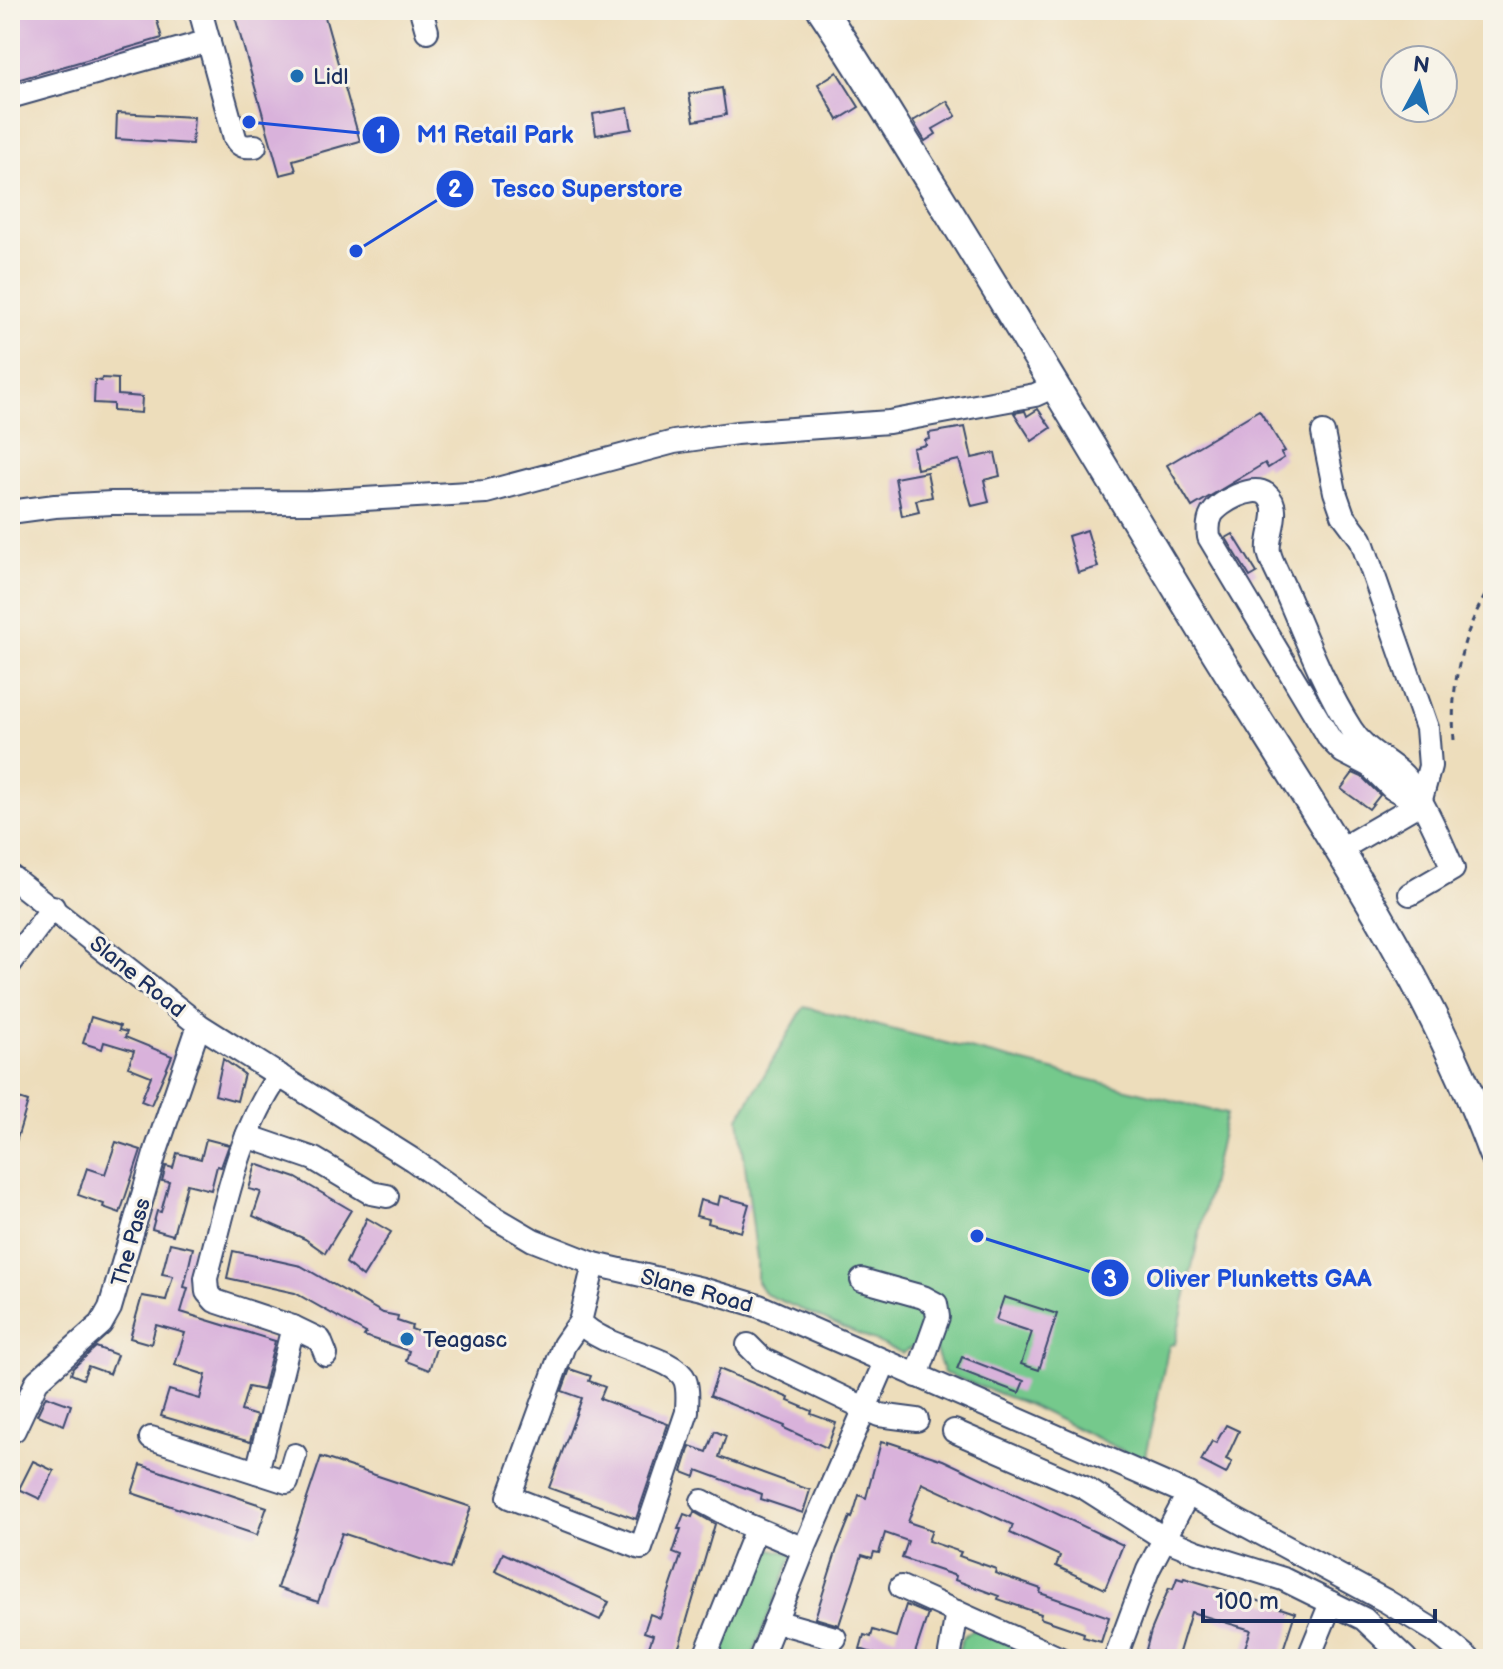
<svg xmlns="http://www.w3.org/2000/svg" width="1503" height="1669" font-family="'Balsamiq Sans',sans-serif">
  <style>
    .green { fill: #75c98c; stroke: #487c75; stroke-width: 2 }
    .building { fill: #d9b2db }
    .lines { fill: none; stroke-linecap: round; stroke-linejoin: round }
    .minor-casing { stroke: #3a496c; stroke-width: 26 }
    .major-casing { stroke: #3a496c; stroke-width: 32 }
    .path { stroke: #3a496c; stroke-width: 3; stroke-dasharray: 6 6; stroke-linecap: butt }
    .minor { stroke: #fff; stroke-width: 22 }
    .major { stroke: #fff; stroke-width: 28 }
    .poi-dot { fill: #1f6fb2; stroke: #f7f3e8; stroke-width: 3 }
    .labels { text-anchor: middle; stroke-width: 6; stroke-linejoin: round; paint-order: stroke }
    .poi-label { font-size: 22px; fill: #1b2f5e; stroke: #f7f3e8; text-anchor: start }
    .street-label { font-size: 22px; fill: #1b2f5e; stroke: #f7f3e8 }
    .leader { fill: none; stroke: #1d4ed8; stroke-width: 3 }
    .callout-dot { fill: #1d4ed8; stroke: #f7f3e8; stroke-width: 3 }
    .mark-label { font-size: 24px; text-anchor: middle; font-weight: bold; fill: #fff }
    .callout-label { font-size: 24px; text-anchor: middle; font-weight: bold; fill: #1d4ed8; stroke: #f7f3e8; stroke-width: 6; stroke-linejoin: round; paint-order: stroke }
  </style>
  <rect width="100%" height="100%" fill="#f7f3e8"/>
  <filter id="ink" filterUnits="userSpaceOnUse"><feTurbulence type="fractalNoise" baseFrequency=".0125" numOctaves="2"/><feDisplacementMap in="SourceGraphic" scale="16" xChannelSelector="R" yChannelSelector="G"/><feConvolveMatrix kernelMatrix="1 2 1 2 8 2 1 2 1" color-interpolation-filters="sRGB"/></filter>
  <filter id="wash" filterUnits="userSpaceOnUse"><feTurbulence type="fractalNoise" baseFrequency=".006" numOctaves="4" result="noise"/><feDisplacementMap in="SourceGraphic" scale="32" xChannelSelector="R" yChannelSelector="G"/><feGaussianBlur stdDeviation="1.8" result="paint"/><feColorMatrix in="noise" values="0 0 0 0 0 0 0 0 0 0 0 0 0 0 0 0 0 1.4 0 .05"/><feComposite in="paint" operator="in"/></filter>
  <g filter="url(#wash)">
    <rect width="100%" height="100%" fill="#edddbb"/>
    <g class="green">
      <polygon points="804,1007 1226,1114 1175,1344 1169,1345 1144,1461 1029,1405 944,1373 935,1348 921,1343 902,1353 765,1294 757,1282 757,1259 739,1118"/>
      <polygon points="767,1548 793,1554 751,1659 711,1659 756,1552"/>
      <path d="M973 1630 1046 1659H957C960 1646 960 1635 973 1630Z"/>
    </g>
    <g id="blocks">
      <g class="building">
        <polygon points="10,10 154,10 162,38 10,82"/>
        <polygon points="233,10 323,10 360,141 293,160 296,171 280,175"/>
        <polygon points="837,72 859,107 838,120 818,84"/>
        <polygon points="722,88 726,115 694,121 689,94"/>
        <polygon points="947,101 956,116 933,129 936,134 925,141 913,121"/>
        <polygon points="628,108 632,129 596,135 593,114"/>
        <polygon points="117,113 194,117 192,144 116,139"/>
        <polygon points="102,378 118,379 118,395 142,397 141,413 113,411 113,404 94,403 95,380 101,381"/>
        <polygon points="1038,409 1051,428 1032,441 1014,413 1025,411 1027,416"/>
        <polygon points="1259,410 1285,451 1281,453 1284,458 1268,468 1265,463 1192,507 1167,465"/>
        <polygon points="965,427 972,458 995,453 1000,476 984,480 989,502 972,506 959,460 917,469 913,448 926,445 925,440 930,439 929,433"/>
        <polygon points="927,472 932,497 916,500 919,512 902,516 895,478"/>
        <polygon points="1087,530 1098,567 1078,573 1068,536"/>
        <polygon points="1233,534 1257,573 1250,577 1226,538"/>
        <polygon points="1353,773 1362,777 1380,795 1369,809 1341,789"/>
        <polygon points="91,1017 120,1026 119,1030 127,1032 125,1037 172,1056 151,1105 141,1101 151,1076 128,1067 134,1051 104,1042 102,1049 83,1043"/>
        <polygon points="223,1059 244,1074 237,1101 215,1095"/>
        <polygon points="10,1096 28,1102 13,1152 10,1152"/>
        <polygon points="206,1139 229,1145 221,1167 217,1166 211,1190 187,1184 173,1235 152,1229 157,1211 161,1212 169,1182 162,1181 166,1166 173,1168 177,1153 201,1159"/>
        <polygon points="116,1142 141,1150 120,1213 103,1207 104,1204 78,1195 87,1168 105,1174"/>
        <polygon points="256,1164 296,1178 351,1210 325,1253 305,1239 253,1216 261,1192 249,1189"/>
        <polygon points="720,1196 749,1204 741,1232 708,1223 709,1219 696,1216 700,1200 718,1205"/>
        <polygon points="367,1218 391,1232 363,1277 346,1263"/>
        <polygon points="170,1243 193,1248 184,1287 188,1288 181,1312 275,1341 263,1390 248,1387 241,1411 257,1416 250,1442 161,1416 169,1390 200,1399 206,1375 175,1365 185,1333 156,1325 151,1344 130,1338 142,1296 166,1300 173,1276 162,1274"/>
        <polygon points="233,1251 301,1266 383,1313 398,1316 397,1321 412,1326 411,1329 439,1339 429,1370 406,1361 409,1351 364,1336 366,1333 295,1293 227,1278"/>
        <polygon points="1004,1297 1057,1314 1039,1370 1021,1364 1032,1332 996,1320"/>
        <polygon points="96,1347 117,1355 110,1374 88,1366 83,1379 71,1374 73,1368"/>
        <polygon points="962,1357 1024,1381 1019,1393 957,1369"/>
        <polygon points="570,1369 591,1376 589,1381 605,1387 600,1399 668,1424 636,1519 549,1488 582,1398 562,1391"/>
        <polygon points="719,1369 789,1398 788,1401 812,1411 811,1414 836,1423 827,1448 784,1428 785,1426 710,1396"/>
        <polygon points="46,1396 71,1405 64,1425 37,1415"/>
        <polygon points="1226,1425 1239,1431 1226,1459 1232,1462 1226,1474 1201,1461 1212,1441 1216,1443"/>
        <polygon points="715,1431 726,1436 719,1457 810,1490 803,1513 761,1499 762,1494 697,1470 695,1477 682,1472 690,1446 707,1452"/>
        <polygon points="881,1442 888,1444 888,1442 943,1460 1123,1545 1105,1589 1056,1566 1060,1556 1010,1533 1013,1525 922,1483 908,1522 932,1530 928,1541 961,1552 959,1556 996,1569 995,1573 1041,1589 1040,1593 1109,1617 1101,1642 1083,1637 1084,1633 1040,1618 1041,1614 998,1599 999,1596 955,1580 956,1576 902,1558 908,1541 885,1533 879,1553 874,1552 872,1558 862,1555 839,1625 815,1618 837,1549 850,1517 852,1518 859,1495 866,1498"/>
        <polygon points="321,1457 471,1507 450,1569 342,1533 318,1602 277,1588"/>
        <polygon points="33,1461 54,1471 40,1499 19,1489"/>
        <polygon points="141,1465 267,1507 257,1535 132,1493"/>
        <polygon points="694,1512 715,1524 680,1644 673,1659 645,1659 653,1635 644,1632 650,1614 660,1618 681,1556 673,1553 681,1529 678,1529 684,1514 692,1517"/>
        <polygon points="503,1553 609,1602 600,1620 495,1571"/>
        <polygon points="1177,1578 1183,1580 1184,1578 1235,1593 1295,1613 1280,1659 1241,1659 1251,1630 1191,1612 1177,1659 1150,1659 1151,1655 1145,1653 1151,1631 1169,1588 1173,1589"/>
        <polygon points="906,1605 928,1614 913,1659 891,1659 860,1649 864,1635 871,1637 873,1630 896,1637"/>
      </g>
    </g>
  </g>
  <g filter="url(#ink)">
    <use href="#blocks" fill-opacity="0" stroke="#3a496c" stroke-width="2"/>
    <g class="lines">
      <defs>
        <g id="minor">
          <path d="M200 10 235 138C240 147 245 147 255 146"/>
          <polyline points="421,10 427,31"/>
          <polyline points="10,97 209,41"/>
          <polyline points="1323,433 1335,492 1343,515 1361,539 1427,728 1430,766 1420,803 1339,850"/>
          <polyline points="10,512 55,506 112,503 312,502 486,492 674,442 736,433 889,422 1035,395 1055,386"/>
          <polyline points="10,876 199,1025 413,1160 492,1216 533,1240 594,1264 702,1289 759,1306 1188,1494 1386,1601 1435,1631 1469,1659"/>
          <path d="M1410 894 1453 869C1443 846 1419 789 1401 773 1384 758 1364 750 1351 729 1324 687 1306 638 1286 592 1281 579 1272 565 1269 552 1266 535 1284 509 1266 494 1252 484 1220 502 1212 514 1208 521 1208 529 1209 537L1330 739 1343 752 1370 766 1392 788 1420 803"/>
          <polyline points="10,964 53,907"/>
          <path d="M279 1075C237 1135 225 1209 206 1278L207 1292 215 1301 293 1327 320 1340 326 1355"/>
          <polyline points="247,1136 314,1159 371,1193 387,1196"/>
          <polyline points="862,1280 923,1297 936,1304 938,1317 917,1376"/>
          <path d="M580 1322C604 1350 674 1355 685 1380 689 1390 687 1401 687 1412L641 1548 509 1497 564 1345 580 1322 594 1264"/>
          <polyline points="748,1345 762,1359 879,1415 917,1420"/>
          <polyline points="14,1430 37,1381 101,1324 110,1308 155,1154 199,1025"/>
          <polyline points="954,1431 1085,1488 1165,1539 1197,1552 1283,1579 1364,1619 1406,1659"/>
          <polyline points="151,1438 287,1482 295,1455"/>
          <polyline points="257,1472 293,1327"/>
          <polyline points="702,1501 743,1523 804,1549"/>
          <polyline points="901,1587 1061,1659"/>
          <polyline points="775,1621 835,1638"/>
          <polyline points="704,1659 756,1529"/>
          <polyline points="760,1659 804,1549 885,1362"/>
          <polyline points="949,1659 957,1612"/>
          <polyline points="1115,1659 1148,1570 1188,1494"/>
          <polyline points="1308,1659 1331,1603"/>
        </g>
        <path id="major" d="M822 10C863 71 900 134 939 196 1028 340 1114 485 1202 630 1306 800 1424 966 1493 1154"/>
      </defs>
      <use href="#minor" class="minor-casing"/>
      <use href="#major" class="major-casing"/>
      <path class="path" d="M1454 740C1450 685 1462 629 1493 583"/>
      <use href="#minor" class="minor"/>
      <use href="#major" class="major"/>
    </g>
  </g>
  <g class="poi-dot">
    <circle cx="297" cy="76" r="8"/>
    <circle cx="407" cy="1339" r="8"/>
  </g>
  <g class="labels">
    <g class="poi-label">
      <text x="313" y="84">Lidl</text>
      <text x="423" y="1347">Teagasc</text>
    </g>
    <g class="street-label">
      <text transform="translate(138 976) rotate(39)" y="8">Slane Road</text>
      <text transform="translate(130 1242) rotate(-74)" y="8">The Pass</text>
      <text transform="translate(697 1290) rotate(15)" y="8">Slane Road</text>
    </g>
  </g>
  <path class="leader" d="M249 122L381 135M356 251L455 189M977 1236L1110 1278"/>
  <g class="callout-dot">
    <circle cx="249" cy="122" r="8"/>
    <circle cx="356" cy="251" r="8"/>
    <circle cx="977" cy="1236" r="8"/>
    <circle cx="381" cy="135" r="20"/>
    <circle cx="455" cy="189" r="20"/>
    <circle cx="1110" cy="1278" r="20"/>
  </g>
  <g class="mark-label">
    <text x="381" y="143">1</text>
    <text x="455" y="197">2</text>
    <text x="1110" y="1287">3</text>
  </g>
  <g class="callout-label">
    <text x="495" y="143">M1 Retail Park</text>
    <text x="587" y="197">Tesco Superstore</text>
    <text x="1259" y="1287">Oliver Plunketts GAA</text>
  </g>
  <rect width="1503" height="1669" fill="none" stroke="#f7f3e8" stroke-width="40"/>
  <g transform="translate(1419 84) rotate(7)"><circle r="38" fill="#f7f3e8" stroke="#9fa5b1" stroke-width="2"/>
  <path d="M0-6L14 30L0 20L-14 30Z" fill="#1f6fb2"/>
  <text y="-12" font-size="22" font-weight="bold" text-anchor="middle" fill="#1b2f5e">N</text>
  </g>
  <path d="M1203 1609v12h232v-12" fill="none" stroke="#1b2f5e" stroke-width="4"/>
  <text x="1215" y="1609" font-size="24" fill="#1b2f5e" stroke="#f7f3e8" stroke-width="6" paint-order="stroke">100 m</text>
</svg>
